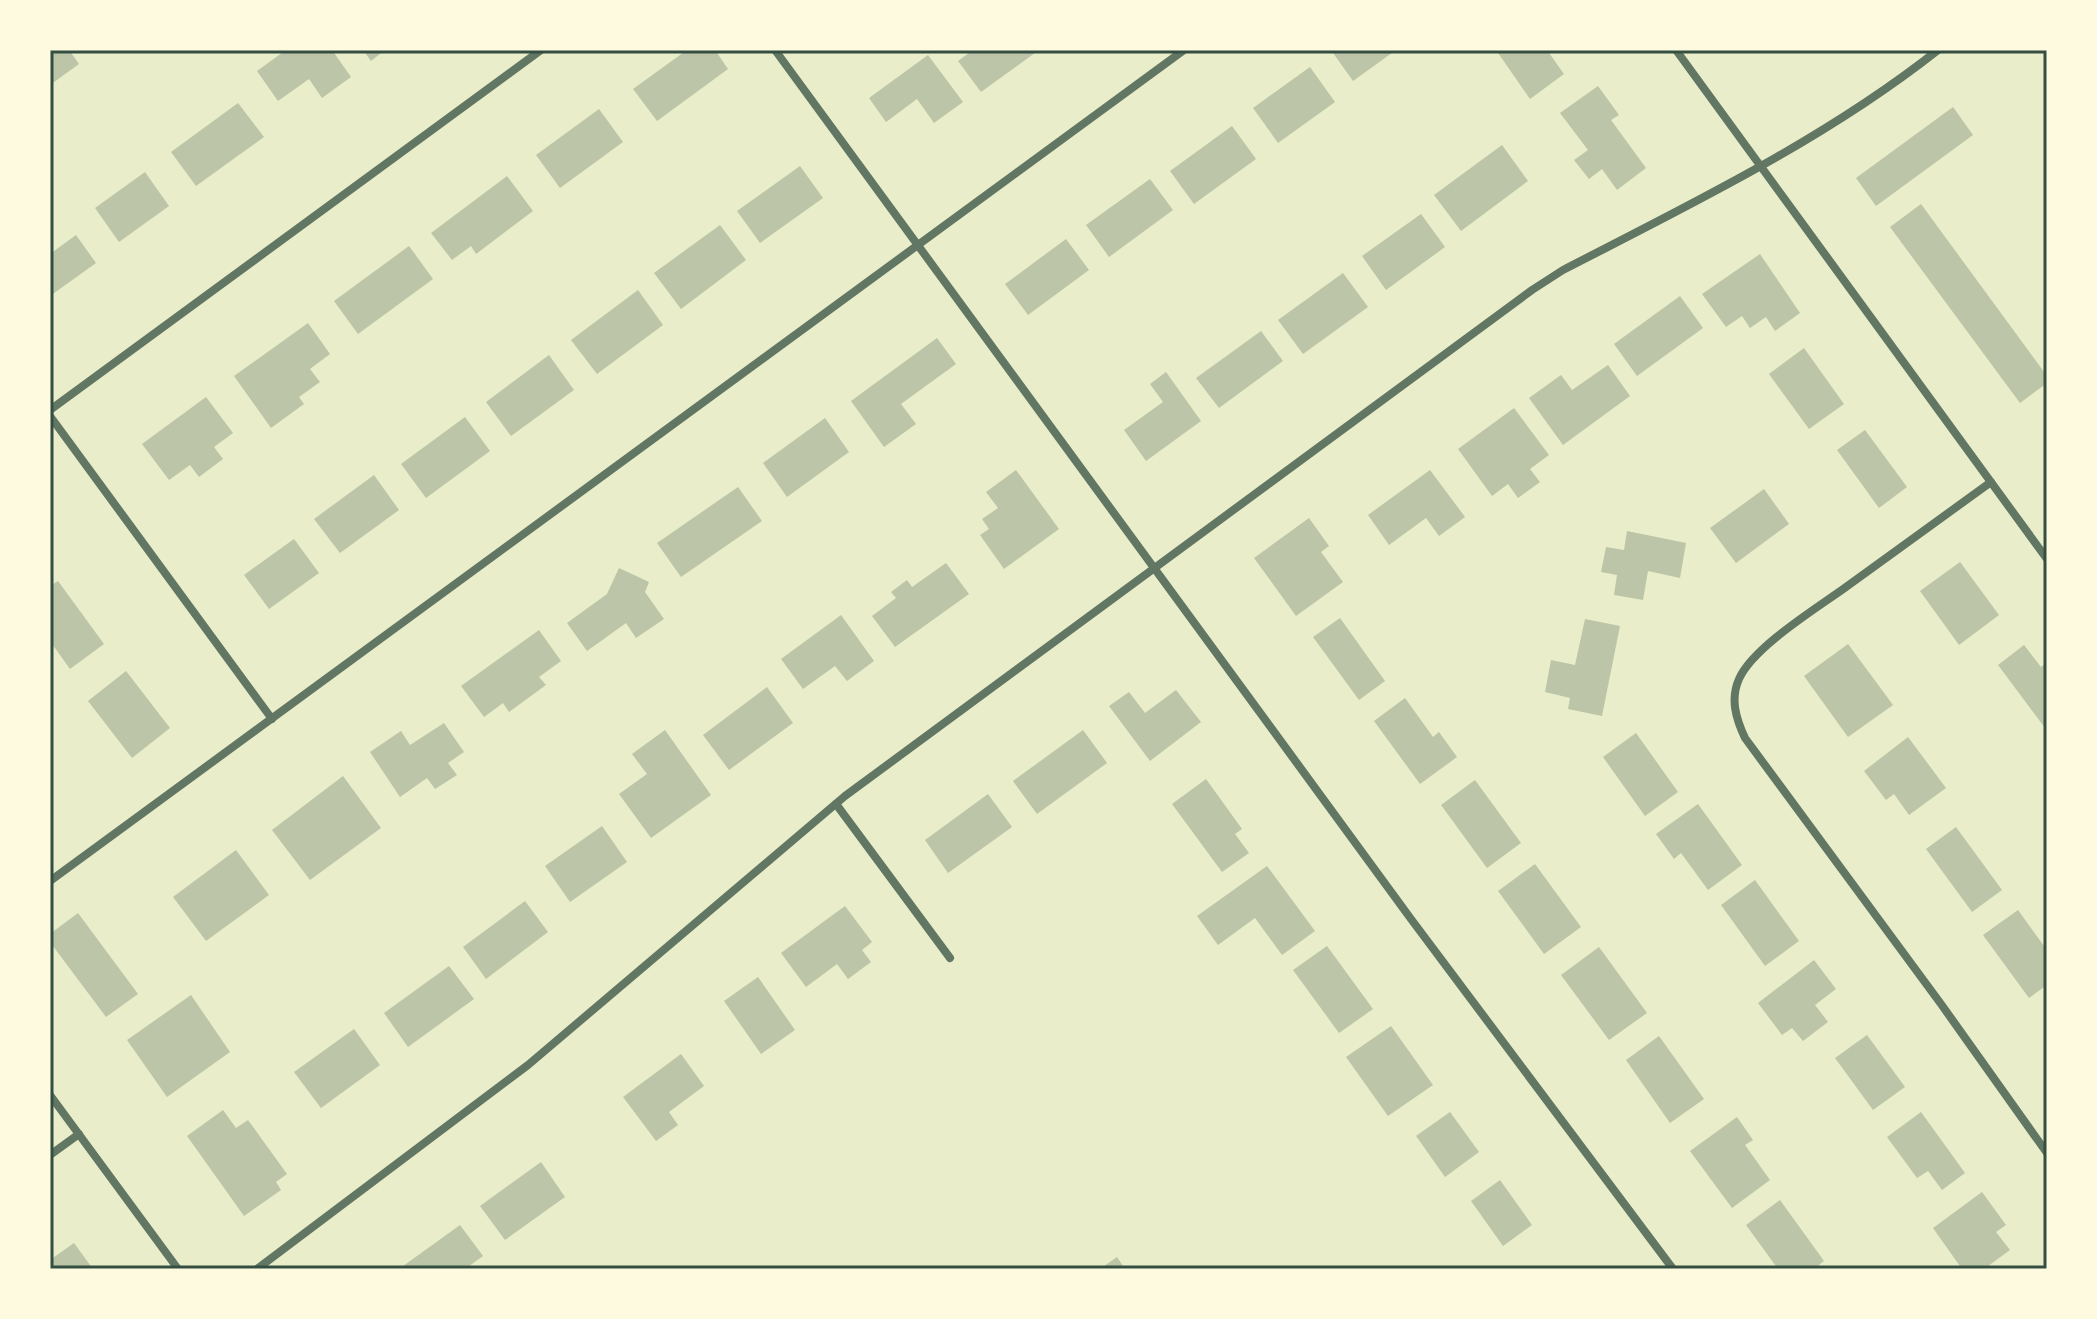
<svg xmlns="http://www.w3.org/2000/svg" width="2097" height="1319" font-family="Signika,sans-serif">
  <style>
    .building { fill: #bcc5a7 }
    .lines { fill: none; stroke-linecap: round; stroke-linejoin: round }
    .minor { stroke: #617663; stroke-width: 8 }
    .neatline { fill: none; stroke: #344e41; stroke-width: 3 }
  </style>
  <rect width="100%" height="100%" fill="#e9edc9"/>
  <g class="building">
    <polygon points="50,50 69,50 79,64 50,85"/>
    <polygon points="286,50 332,50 351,77 322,98 309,79 278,101 257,71"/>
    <polygon points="363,50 385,50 371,61"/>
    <polygon points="687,50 715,50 728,69 657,121 633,89"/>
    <polygon points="973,50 1039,50 981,92 958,61"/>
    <polygon points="1331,50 1396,50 1353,81"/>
    <polygon points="1496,50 1547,50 1564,74 1530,99"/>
    <polygon points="928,55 963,102 934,123 917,99 886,122 869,98"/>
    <polygon points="1310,67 1335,102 1278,143 1253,108"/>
    <polygon points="1598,86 1619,115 1611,120 1646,168 1617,190 1602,169 1589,179 1574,160 1588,150 1560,113"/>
    <polygon points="238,103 264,137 196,186 171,152"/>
    <polygon points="1953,107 1973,135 1876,206 1856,178"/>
    <polygon points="599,109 623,142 560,188 536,155"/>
    <polygon points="1232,126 1256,159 1194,204 1170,171"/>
    <polygon points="1502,145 1528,181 1461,231 1434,195"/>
    <polygon points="800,166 823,198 760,243 737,211"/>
    <polygon points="145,172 169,206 119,242 95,208"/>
    <polygon points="507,176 533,211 476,254 471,246 452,260 431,233"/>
    <polygon points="1150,179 1173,210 1109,257 1086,225"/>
    <polygon points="1921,204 2047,376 2047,383 2020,403 1890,227"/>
    <polygon points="1421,214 1445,247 1386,290 1362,256"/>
    <polygon points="720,225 746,260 681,309 654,273"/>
    <polygon points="76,235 96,263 50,296 50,254"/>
    <polygon points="1066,239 1089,270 1028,315 1005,284"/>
    <polygon points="409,246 433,279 358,334 334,301"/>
    <polygon points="1760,254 1800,313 1775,331 1766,317 1750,328 1742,316 1726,327 1702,294"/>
    <polygon points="1343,273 1368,307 1303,354 1278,320"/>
    <polygon points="638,290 663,325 597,374 571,340"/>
    <polygon points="1680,296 1703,328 1637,376 1614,344"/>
    <polygon points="308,323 330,354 310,369 320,382 299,397 304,404 271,428 234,376"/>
    <polygon points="1261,331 1283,361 1219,408 1196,378"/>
    <polygon points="937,338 956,364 901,404 916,424 884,447 851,401"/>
    <polygon points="1804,348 1844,404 1809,429 1769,374"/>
    <polygon points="549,355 574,390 511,436 486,402"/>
    <polygon points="1608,365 1630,396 1563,445 1529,398 1561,375 1572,390"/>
    <polygon points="1166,372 1201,421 1146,461 1124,430 1163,402 1150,384"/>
    <polygon points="206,397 233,433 214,447 223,459 199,477 190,465 169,480 142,444"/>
    <polygon points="1514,408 1549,455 1530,469 1540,482 1518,498 1508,484 1492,496 1458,449"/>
    <polygon points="465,417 490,451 426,498 401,464"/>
    <polygon points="825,418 849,452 787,497 763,463"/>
    <polygon points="1865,430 1907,487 1879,508 1837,450"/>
    <polygon points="1016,470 1059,529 1004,569 980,535 989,529 982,519 998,508 986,492"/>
    <polygon points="1430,470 1465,517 1439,536 1426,518 1389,545 1368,515"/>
    <polygon points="374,475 399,510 340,553 314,519"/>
    <polygon points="738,487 762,521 681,577 657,543"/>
    <polygon points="1764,489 1789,524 1736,563 1710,528"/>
    <polygon points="1309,518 1329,546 1321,552 1343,582 1296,616 1254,558"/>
    <polygon points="1627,531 1686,543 1680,578 1648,571 1643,600 1614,595 1617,575 1601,572 1606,547 1624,550"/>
    <polygon points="294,539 319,573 269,609 244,575"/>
    <polygon points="1960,562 1999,615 1959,645 1920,591"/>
    <polygon points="946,563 969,594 895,647 872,616 896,598 891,592 907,580 912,587"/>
    <polygon points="619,568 649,582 645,592 664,619 636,638 626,623 587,651 567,623 607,594"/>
    <polygon points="58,581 104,644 70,669 50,641 50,586"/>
    <polygon points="841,615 874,661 847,681 835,666 803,689 781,659"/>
    <polygon points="1340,618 1385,681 1359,700 1313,637"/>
    <polygon points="1585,619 1620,626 1602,716 1568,709 1570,698 1545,692 1551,660 1575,665"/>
    <polygon points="539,630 561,661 539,677 546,685 509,712 503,703 484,717 461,686"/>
    <polygon points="1848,644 1893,705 1848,737 1804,676"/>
    <polygon points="2024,645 2041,667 2047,662 2047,727 2045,728 1998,665"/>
    <polygon points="126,671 170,728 132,758 88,701"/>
    <polygon points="767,687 793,723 729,770 703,735"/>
    <polygon points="1176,690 1201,722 1150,761 1109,706 1129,692 1145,713"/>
    <polygon points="1405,698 1433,737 1439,732 1457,757 1420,784 1374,721"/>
    <polygon points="444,723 464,752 448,763 457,775 435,789 427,778 400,797 370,752 401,731 410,745"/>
    <polygon points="665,730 711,795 651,838 619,794 647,774 632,754"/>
    <polygon points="1083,730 1107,763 1037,814 1013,781"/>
    <polygon points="1636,733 1678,792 1645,816 1603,757"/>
    <polygon points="1908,737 1946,788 1909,815 1894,794 1886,800 1864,771"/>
    <polygon points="343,776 381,828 310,880 272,830"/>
    <polygon points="1206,779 1242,829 1235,834 1249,853 1222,872 1172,804"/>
    <polygon points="1475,780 1521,843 1487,868 1441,805"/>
    <polygon points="988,794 1012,827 948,873 925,840"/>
    <polygon points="1698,804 1742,865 1708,890 1681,853 1674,859 1656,834"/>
    <polygon points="602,826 627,862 570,902 545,866"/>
    <polygon points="1956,827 2002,890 1972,912 1926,849"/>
    <polygon points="236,850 269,895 206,941 173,897"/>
    <polygon points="1535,864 1581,927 1544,954 1498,891"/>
    <polygon points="1267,866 1315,931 1282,955 1255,918 1218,945 1197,916"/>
    <polygon points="1755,880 1799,941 1765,966 1721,905"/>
    <polygon points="525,901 548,932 486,979 463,947"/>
    <polygon points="845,906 872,942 862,950 871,962 848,979 837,964 806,987 781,953"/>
    <polygon points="2018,910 2044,946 2047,944 2047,985 2029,998 1983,935"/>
    <polygon points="78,913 138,994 106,1017 50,942 50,934"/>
    <polygon points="1327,946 1373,1009 1339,1033 1293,970"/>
    <polygon points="1599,947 1647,1013 1609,1040 1561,975"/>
    <polygon points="1814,960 1836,989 1815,1005 1828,1022 1803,1041 1792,1028 1782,1035 1758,1003"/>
    <polygon points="449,966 474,999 408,1047 384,1013"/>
    <polygon points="758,977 795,1030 761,1054 724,1001"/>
    <polygon points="191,995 230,1052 167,1097 127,1040"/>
    <polygon points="1391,1026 1433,1085 1388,1116 1346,1057"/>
    <polygon points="354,1029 380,1065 321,1108 294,1072"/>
    <polygon points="1867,1035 1905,1087 1873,1110 1835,1058"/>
    <polygon points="1659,1036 1704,1099 1670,1123 1626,1060"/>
    <polygon points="681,1054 704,1086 669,1112 678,1125 656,1141 623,1097"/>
    <polygon points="223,1110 236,1128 248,1120 287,1174 276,1182 281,1190 244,1216 187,1136"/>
    <polygon points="1450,1112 1479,1152 1445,1177 1416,1136"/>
    <polygon points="1921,1112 1965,1173 1942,1190 1928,1171 1917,1178 1887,1137"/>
    <polygon points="1737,1117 1753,1140 1745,1145 1770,1180 1732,1208 1690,1151"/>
    <polygon points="541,1162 565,1197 505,1240 480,1206"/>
    <polygon points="1500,1180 1532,1225 1503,1246 1471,1201"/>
    <polygon points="1982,1192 2006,1225 1996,1232 2010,1250 1984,1269 1962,1269 1933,1228"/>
    <polygon points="1780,1200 1824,1261 1814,1269 1778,1269 1746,1225"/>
    <polygon points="460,1225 483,1256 465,1269 399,1269"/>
    <polygon points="74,1243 93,1269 50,1269 50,1260"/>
    <polygon points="1117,1257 1125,1269 1100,1269"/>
  </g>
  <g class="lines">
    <g class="minor">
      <polyline points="775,50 1411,919 1673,1269"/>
      <polyline points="1676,50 2047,559"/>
      <polyline points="50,410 541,50"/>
      <polyline points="50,416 272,719"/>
      <path d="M1991 482C1942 517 1894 552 1846 587 1817 608 1753 647 1739 679 1730 699 1736 719 1745 738L1941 1004 2047 1153"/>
      <polyline points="836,804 950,958"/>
      <polyline points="50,881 1184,50"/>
      <polyline points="50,1095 178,1269"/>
      <polyline points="50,1155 79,1134"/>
      <path d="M257 1269 528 1065 845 796 1532 290 1563 270C1691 204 1824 140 1938 50"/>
    </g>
  </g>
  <rect width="2097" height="1319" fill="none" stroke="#fefae0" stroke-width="104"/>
  <rect x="52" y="52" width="1993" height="1215" class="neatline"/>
</svg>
